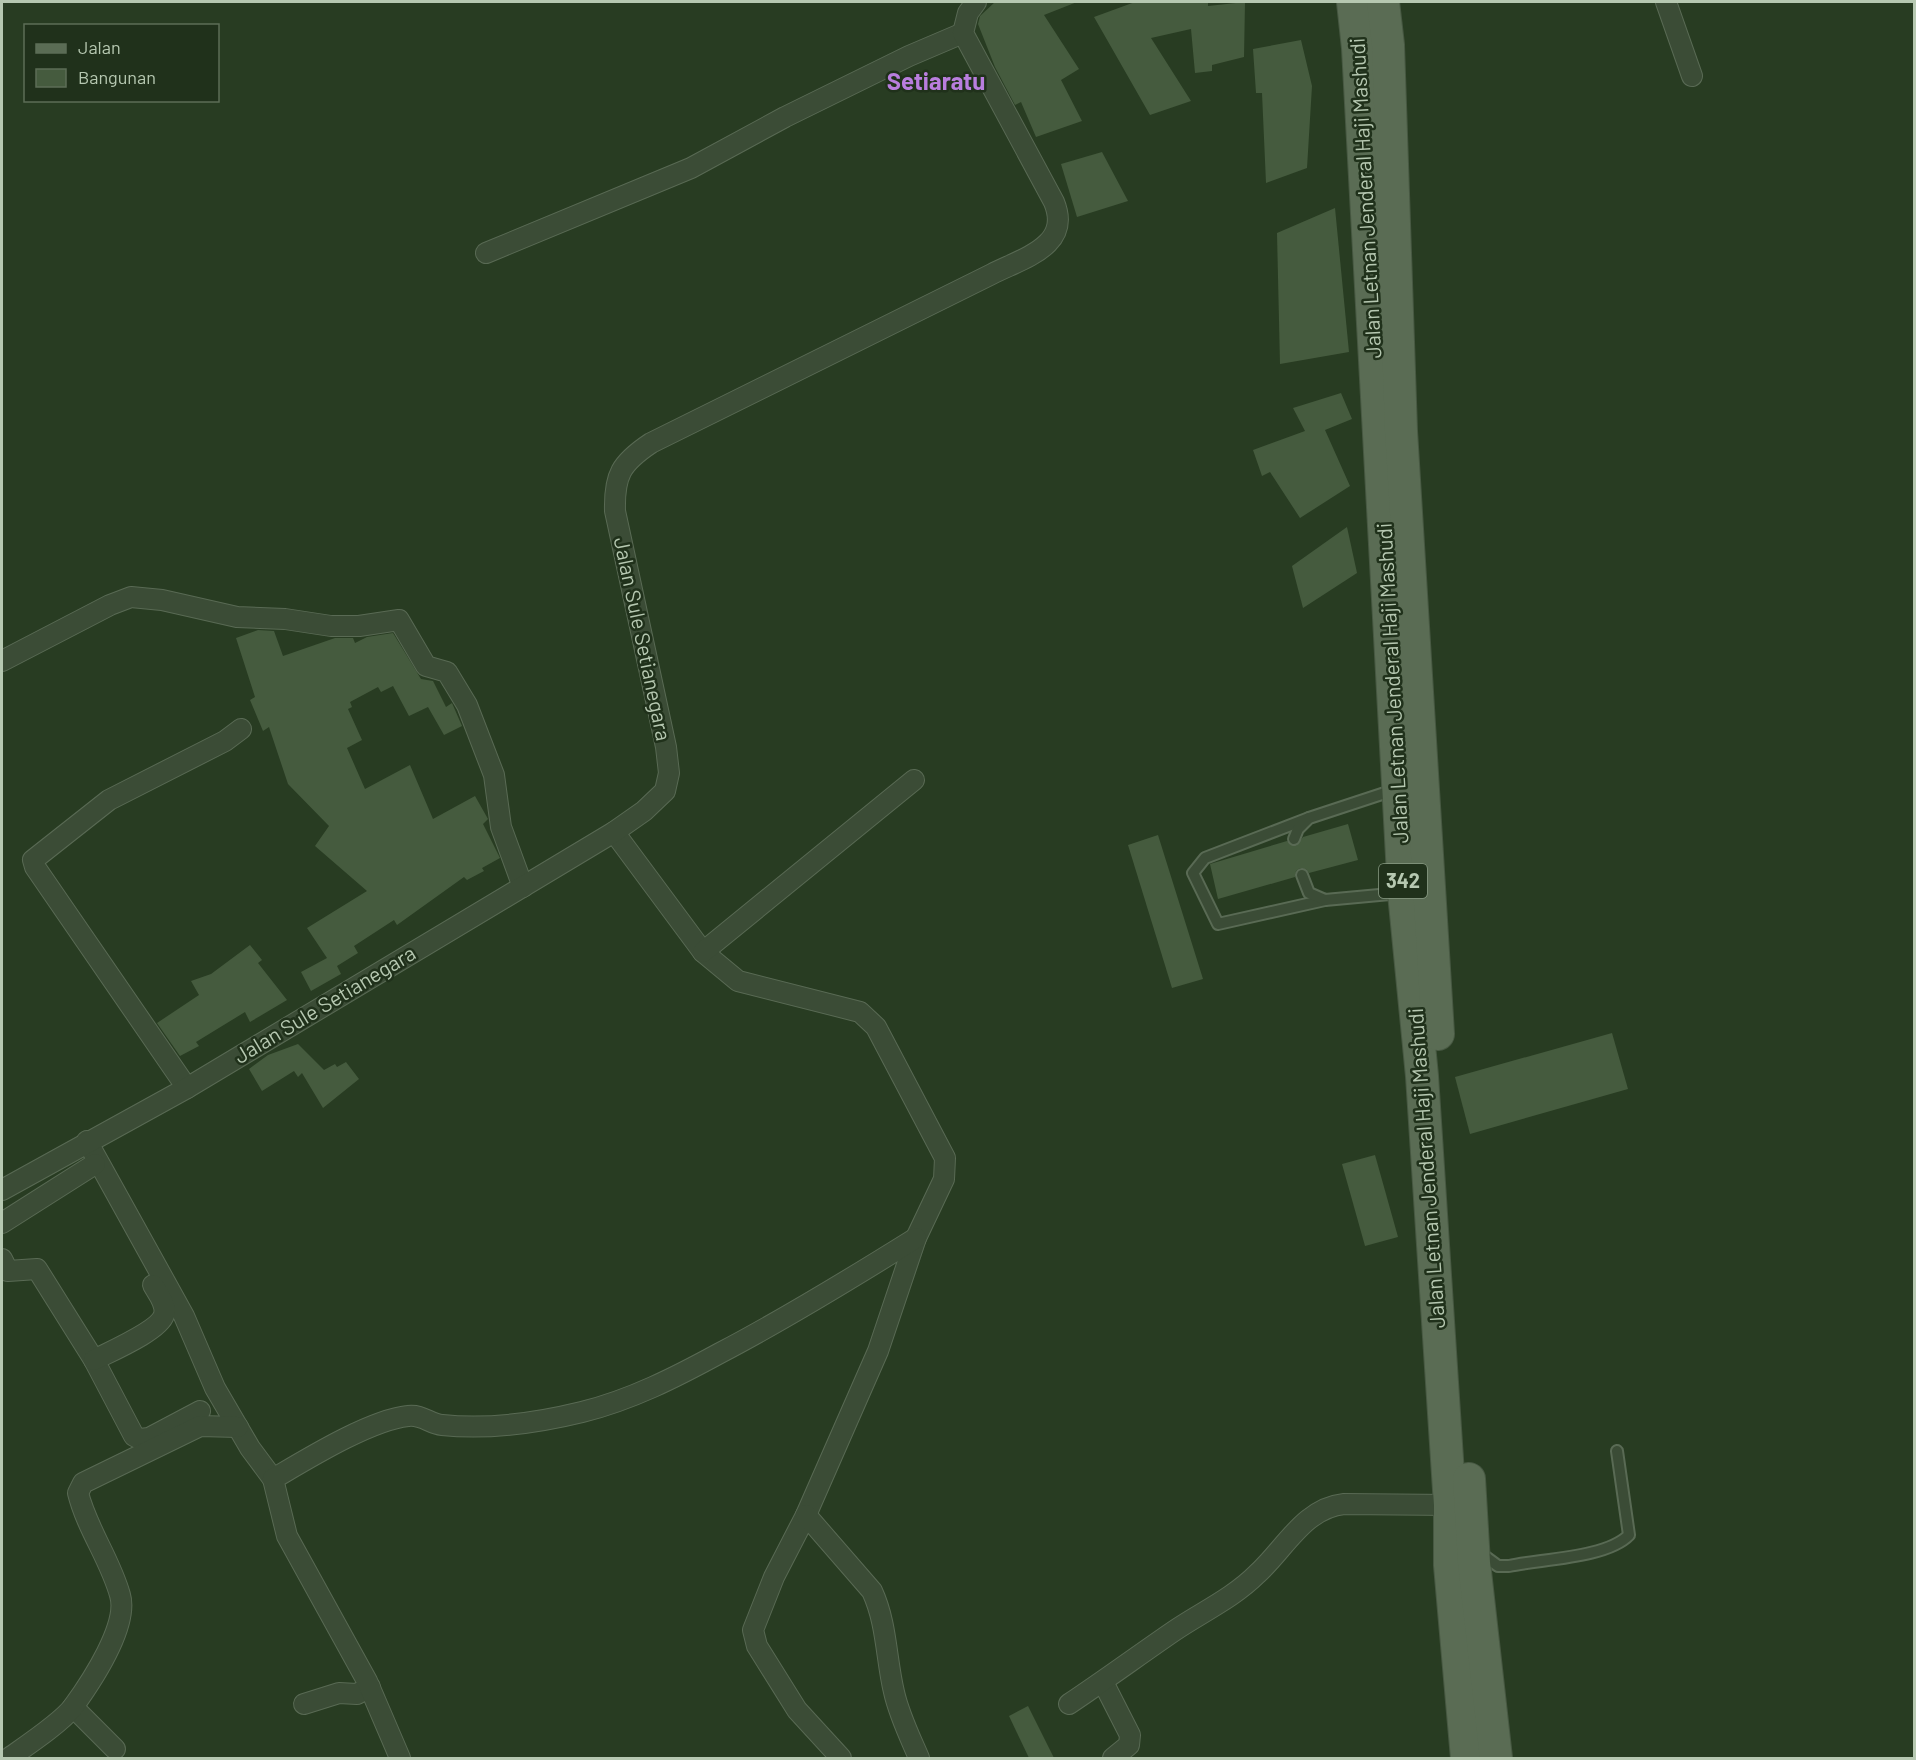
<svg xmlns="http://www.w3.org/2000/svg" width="1916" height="1760" font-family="Barlow,sans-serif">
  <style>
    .building { fill: #455b3e }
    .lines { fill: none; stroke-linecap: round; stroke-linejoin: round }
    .lane-casing { stroke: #596a54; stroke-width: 14 }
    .street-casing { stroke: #596a54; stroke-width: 22 }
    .primary-casing { stroke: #475842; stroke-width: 34 }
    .lane { stroke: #3b4c36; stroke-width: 10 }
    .street { stroke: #3b4c36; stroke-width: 20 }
    .primary { stroke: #5a6c54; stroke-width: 32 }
    .labels { text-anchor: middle; stroke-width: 5; stroke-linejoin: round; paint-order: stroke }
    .shield { fill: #20311b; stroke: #899b84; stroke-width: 1.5 }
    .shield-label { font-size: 20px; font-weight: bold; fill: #b6c8b1 }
    .street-label { font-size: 21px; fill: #b6c8b1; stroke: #20311b }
    .quarter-label { font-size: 24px; font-weight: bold; fill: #b97ede; stroke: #20311b }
  </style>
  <rect width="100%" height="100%" fill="#283c22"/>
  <g class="building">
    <polygon points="995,2 1077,2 1044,15 1079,69 1061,80 1082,121 1036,137 1021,102 1015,105 995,67 978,24 980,16"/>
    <polygon points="1135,2 1208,2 1208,6 1245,2 1244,57 1212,65 1212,71 1195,73 1191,29 1151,38 1191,101 1150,115 1094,17"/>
    <polygon points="1301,40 1312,86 1307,168 1266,183 1262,93 1256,93 1253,49"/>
    <polygon points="1102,152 1128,201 1077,217 1061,164"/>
    <polygon points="1335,208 1349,352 1280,364 1277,233"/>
    <polygon points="1341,393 1352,419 1325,430 1350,486 1300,518 1270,472 1262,476 1253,450 1305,431 1293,408"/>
    <polygon points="1347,527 1357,573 1303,608 1292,566"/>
    <polygon points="258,630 274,631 283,656 335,638 353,638 355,643 367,637 393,633 421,679 433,681 446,707 452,703 462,726 444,735 428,707 409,716 393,686 381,692 378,687 350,702 352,707 348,709 362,740 347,748 365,789 410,765 433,819 475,796 488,819 483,824 500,858 482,868 484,871 467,880 464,877 397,925 394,920 354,946 358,953 337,966 341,974 311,991 301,972 327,958 307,928 367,891 315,846 329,826 288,784 269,727 263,731 250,700 255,697 236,638"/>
    <polygon points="1348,824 1358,860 1309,873 1306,869 1300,868 1296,871 1295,877 1218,899 1210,864 1287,841 1296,846 1303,837"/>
    <polygon points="1158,835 1203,979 1172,988 1128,845"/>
    <polygon points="250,945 262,960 258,963 287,1000 250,1022 245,1012 196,1042 199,1046 180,1056 157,1023 199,995 191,981 211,974"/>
    <polygon points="1612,1033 1628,1089 1470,1134 1455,1077"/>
    <polygon points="298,1044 324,1070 335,1064 337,1067 346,1062 359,1079 323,1108 302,1073 298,1077 294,1071 262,1091 249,1069 268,1055"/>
    <polygon points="1375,1155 1398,1237 1365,1246 1342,1164"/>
    <polygon points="1028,1706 1054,1758 1029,1758 1009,1716"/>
  </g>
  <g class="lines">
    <defs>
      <g id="lane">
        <polyline points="1309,818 1205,858 1193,873 1218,924 1325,900"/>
        <polyline points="1294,839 1298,829 1309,818 1394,790"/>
        <polyline points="1302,875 1309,893 1325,900 1401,893"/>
        <path d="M1479 1552 1498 1566H1509C1541 1559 1607 1558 1629 1535L1617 1451"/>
      </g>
      <g id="street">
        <polyline points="1666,2 1692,76"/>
        <polyline points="486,253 691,168 785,117 909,56 963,33"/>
        <polyline points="2,661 110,605 131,597 162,600 237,617 285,619 331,626 359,626 399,620 426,666 447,672 467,705 494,775 501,827 523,887"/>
        <polyline points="614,832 703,952 738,981 860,1012 876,1027 945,1158 944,1179 916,1238 878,1351 806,1515 774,1577 753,1630 757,1646 797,1710 841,1758"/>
        <polyline points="703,952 914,780"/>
        <polyline points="187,1088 35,867 33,860 109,800 225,741 241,729"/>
        <polyline points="87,1141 184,1316 215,1388 250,1448 273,1479"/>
        <path d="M2 1190 187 1088 614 832 644 811 665 791 669 773 666 747 615 511C614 475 621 463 651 443L992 274C1023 258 1072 246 1054 202L963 33 968 13 976 2"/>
        <polyline points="2,1223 95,1164"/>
        <polyline points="2,1259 8,1271 37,1269 94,1360 134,1436 140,1439 149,1438 200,1411"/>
        <path d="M94 1360C109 1352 159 1331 164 1315 167 1304 158 1294 153 1285"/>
        <path d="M806 1515 872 1591C887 1623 886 1659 894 1692 899 1715 910 1737 919 1758"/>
        <polyline points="1103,1682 1130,1735 1129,1745 1113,1758"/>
        <polyline points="304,1704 339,1693 357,1694 370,1687"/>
        <path d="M1069 1704C1105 1680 1139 1655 1174 1631 1202 1612 1233 1598 1257 1574 1284 1550 1304 1508 1344 1504L1450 1505"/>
        <polyline points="73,1707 115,1749"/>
        <path d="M9 1758C26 1746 62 1722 73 1707 91 1682 129 1625 120 1595 110 1559 87 1529 78 1493L83 1483 200 1426 238 1427"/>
        <path d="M400 1758 367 1681 287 1536 273 1479C307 1459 370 1420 408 1416 422 1414 430 1424 442 1425 489 1430 537 1423 582 1412 631 1400 676 1377 720 1353 787 1318 852 1278 916 1238"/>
      </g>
      <g id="primary">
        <polyline points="1353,2 1358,48 1404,893 1422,1076 1450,1505 1450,1565 1467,1758"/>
        <polyline points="1383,2 1388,45 1401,431 1438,1034"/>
        <polyline points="1469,1479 1474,1563 1496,1758"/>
      </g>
    </defs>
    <use href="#lane" class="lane-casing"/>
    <use href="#street" class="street-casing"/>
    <use href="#primary" class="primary-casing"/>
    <use href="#lane" class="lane"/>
    <use href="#street" class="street"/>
    <use href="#primary" class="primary"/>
  </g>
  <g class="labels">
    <rect class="shield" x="1379" y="864" width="48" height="34" rx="4.5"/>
    <g class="shield-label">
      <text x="1403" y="888">342</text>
    </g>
    <g class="street-label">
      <text transform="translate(1366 198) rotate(-93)" y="7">Jalan Letnan Jenderal Haji Mashudi</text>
      <text transform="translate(642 639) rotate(78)" y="7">Jalan Sule Setianegara</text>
      <text transform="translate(1393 683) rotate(-93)" y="7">Jalan Letnan Jenderal Haji Mashudi</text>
      <text transform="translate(325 1005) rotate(-31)" y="7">Jalan Sule Setianegara</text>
      <text transform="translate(1427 1168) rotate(-94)" y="7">Jalan Letnan Jenderal Haji Mashudi</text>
    </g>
    <g class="quarter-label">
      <text x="936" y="90">Setiaratu</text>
    </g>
  </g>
  <rect width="1916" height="1760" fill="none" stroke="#b6c8b1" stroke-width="6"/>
  <rect x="24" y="24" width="195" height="78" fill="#20311b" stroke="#5c6d57" stroke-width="1.5"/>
  <rect x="36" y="44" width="30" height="9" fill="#5a6c54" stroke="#5c6d57" stroke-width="1.5"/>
  <text x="78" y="54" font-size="18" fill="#b6c8b1">Jalan</text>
  <rect x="36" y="69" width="30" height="18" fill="#455b3e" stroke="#5c6d57" stroke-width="1.5"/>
  <text x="78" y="84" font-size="18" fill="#b6c8b1">Bangunan</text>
</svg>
